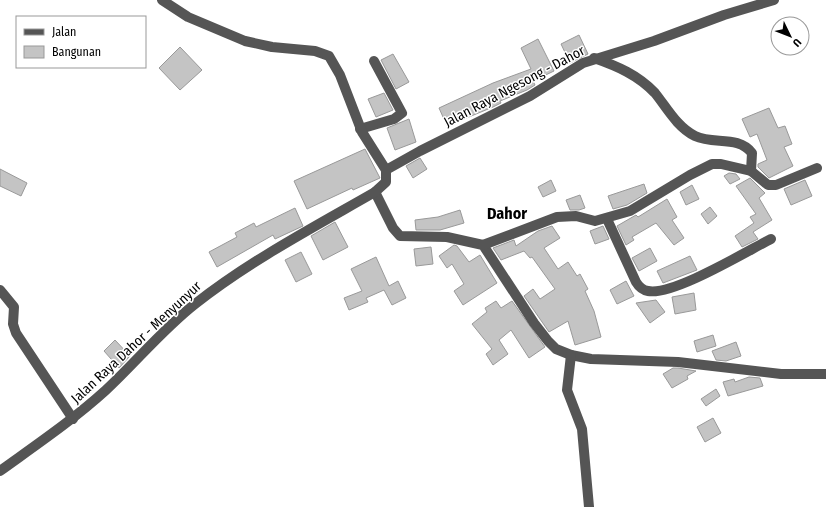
<svg xmlns="http://www.w3.org/2000/svg" width="826" height="507" font-family="'Fira Sans Condensed',sans-serif">
  <style>
    .building { fill: #c4c4c4; stroke: #999 }
    .lines { fill: none; stroke-linecap: round; stroke-linejoin: round }
    .minor { stroke: #555; stroke-width: 10 }
    .labels { text-anchor: middle; stroke-width: 3; stroke-linejoin: round; paint-order: stroke }
    .street-label { font-size: 14px; fill: #000; stroke: #fff }
    .quarter-label { font-size: 16px; font-weight: bold; fill: #000; stroke: #fff }
  </style>
  <rect width="100%" height="100%" fill="#fff"/>
  <g class="building">
    <polygon points="579,35 588,54 570,63 561,44"/>
    <polygon points="538,39 554,71 533,81 535,85 527,90 500,101 501,103 493,107 447,126 439,108 493,83 531,69 521,48"/>
    <polygon points="180,47 202,70 180,90 159,68"/>
    <polygon points="393,54 409,82 396,89 381,60"/>
    <polygon points="384,93 393,110 376,117 368,99"/>
    <polygon points="769,108 778,128 785,126 792,144 784,147 793,166 769,178 758,167 758,164 767,160 757,134 750,137 742,119"/>
    <polygon points="409,119 416,142 395,150 387,128"/>
    <polygon points="365,149 380,178 353,190 352,188 307,209 294,181"/>
    <polygon points="420,158 427,169 413,178 406,166"/>
    <polygon points="0,169 27,183 21,196 0,186"/>
    <polygon points="729,173 736,174 740,179 730,184 724,176"/>
    <polygon points="750,178 765,193 759,198 772,220 753,232 758,239 742,247 735,236 754,223 750,217 756,214 736,186"/>
    <polygon points="551,180 556,191 543,197 538,187"/>
    <polygon points="805,180 812,196 791,205 784,189"/>
    <polygon points="644,184 647,193 627,205 613,209 608,196"/>
    <polygon points="692,185 699,199 686,205 680,192"/>
    <polygon points="580,195 585,208 579,210 570,210 566,200"/>
    <polygon points="667,199 677,217 672,220 684,238 674,245 656,223 632,237 634,240 626,245 617,226 636,215 638,217"/>
    <polygon points="710,207 717,216 708,224 701,214"/>
    <polygon points="295,208 303,226 275,239 273,235 217,267 209,252 237,237 235,233 254,223 256,227"/>
    <polygon points="460,210 464,223 440,230 416,230 415,220 438,217"/>
    <polygon points="335,222 348,247 323,260 311,236"/>
    <polygon points="552,226 560,238 544,248 558,269 568,262 577,276 580,274 588,289 585,291 594,311 601,337 575,345 568,321 549,332 524,296 533,289 540,299 555,289 532,257 530,258 524,251 501,260 493,248 514,240 516,246 538,231"/>
    <polygon points="603,226 609,239 595,244 590,231"/>
    <polygon points="454,245 457,246 469,262 480,255 497,283 463,305 454,291 464,284 452,264 447,268 439,256"/>
    <polygon points="431,247 433,264 416,266 414,249"/>
    <polygon points="650,248 657,261 639,271 632,258"/>
    <polygon points="301,252 312,274 296,282 285,260"/>
    <polygon points="690,256 697,270 663,283 657,271"/>
    <polygon points="376,257 389,286 398,281 406,298 392,305 384,290 366,298 368,302 349,310 344,298 362,291 351,269"/>
    <polygon points="626,281 634,296 617,304 610,290"/>
    <polygon points="694,293 696,310 675,314 672,297"/>
    <polygon points="656,300 665,312 650,323 636,303"/>
    <polygon points="496,301 501,308 512,301 545,347 529,358 511,330 499,340 508,354 493,365 486,354 492,349 472,324 487,312 485,308"/>
    <polygon points="713,335 716,346 697,352 694,341"/>
    <polygon points="115,340 130,356 119,368 104,351"/>
    <polygon points="736,342 741,356 726,361 716,360 712,351"/>
    <polygon points="673,368 678,368 696,371 687,376 688,379 672,388 663,374"/>
    <polygon points="749,377 760,378 763,386 728,396 723,382 734,379 735,382"/>
    <polygon points="716,389 720,396 706,406 701,399"/>
    <polygon points="713,418 721,433 705,442 697,427"/>
  </g>
  <g class="lines">
    <g class="minor">
      <path d="M594 58C617 66 638 75 655 93 667 108 677 127 695 136 714 145 738 135 752 153L751 171"/>
      <polyline points="360,129 394,119 402,113 374,61"/>
      <polyline points="386,170 420,151 530,96 583,63 654,41 724,15 774,0"/>
      <polyline points="375,192 393,228 400,236 447,237 483,245 534,323 548,341 556,349 571,355 591,359 678,362 781,374 826,374"/>
      <path d="M607 219 636 282C639 287 642 290 648 291 673 296 747 251 771 239"/>
      <polyline points="483,245 557,217 576,216 595,221 630,211 690,175 712,164 721,164 751,171 768,185 776,185 817,168"/>
      <polyline points="0,290 14,307 13,324 16,333 73,419"/>
      <polyline points="571,355 567,390 582,429 589,507"/>
      <path d="M0 471C36 445 73 420 106 390 136 362 163 329 195 304 251 260 314 227 375 192L386 182V170L362 132 340 75 329 56 315 51 272 47 245 41 188 17 162 0"/>
    </g>
  </g>
  <g class="labels">
    <g class="street-label">
      <text transform="translate(514 86) rotate(-28)" y="5">Jalan Raya Ngesong - Dahor</text>
      <text transform="translate(136 342) rotate(-43)" y="5">Jalan Raya Dahor - Menyunyur</text>
    </g>
    <g class="quarter-label">
      <text x="507" y="219">Dahor</text>
    </g>
  </g>
  <rect x="16" y="16" width="130" height="52" fill="#ffffff" stroke="#999999"/>
  <rect x="24" y="29" width="20" height="6" fill="#555555" stroke="#999999"/>
  <text x="52" y="36" font-size="12" fill="#000000">Jalan</text>
  <rect x="24" y="46" width="20" height="12" fill="#c4c4c4" stroke="#999999"/>
  <text x="52" y="56" font-size="12" fill="#000000">Bangunan</text>
  <g transform="translate(790 36) rotate(133)"><circle r="19" fill="#ffffff" stroke="#999999"/>
  <path d="M0-3L7 15L0 10L-7 15Z" fill="#000000"/>
  <text y="-6" font-size="11" font-weight="bold" text-anchor="middle" fill="#000000">U</text>
  </g>
</svg>
